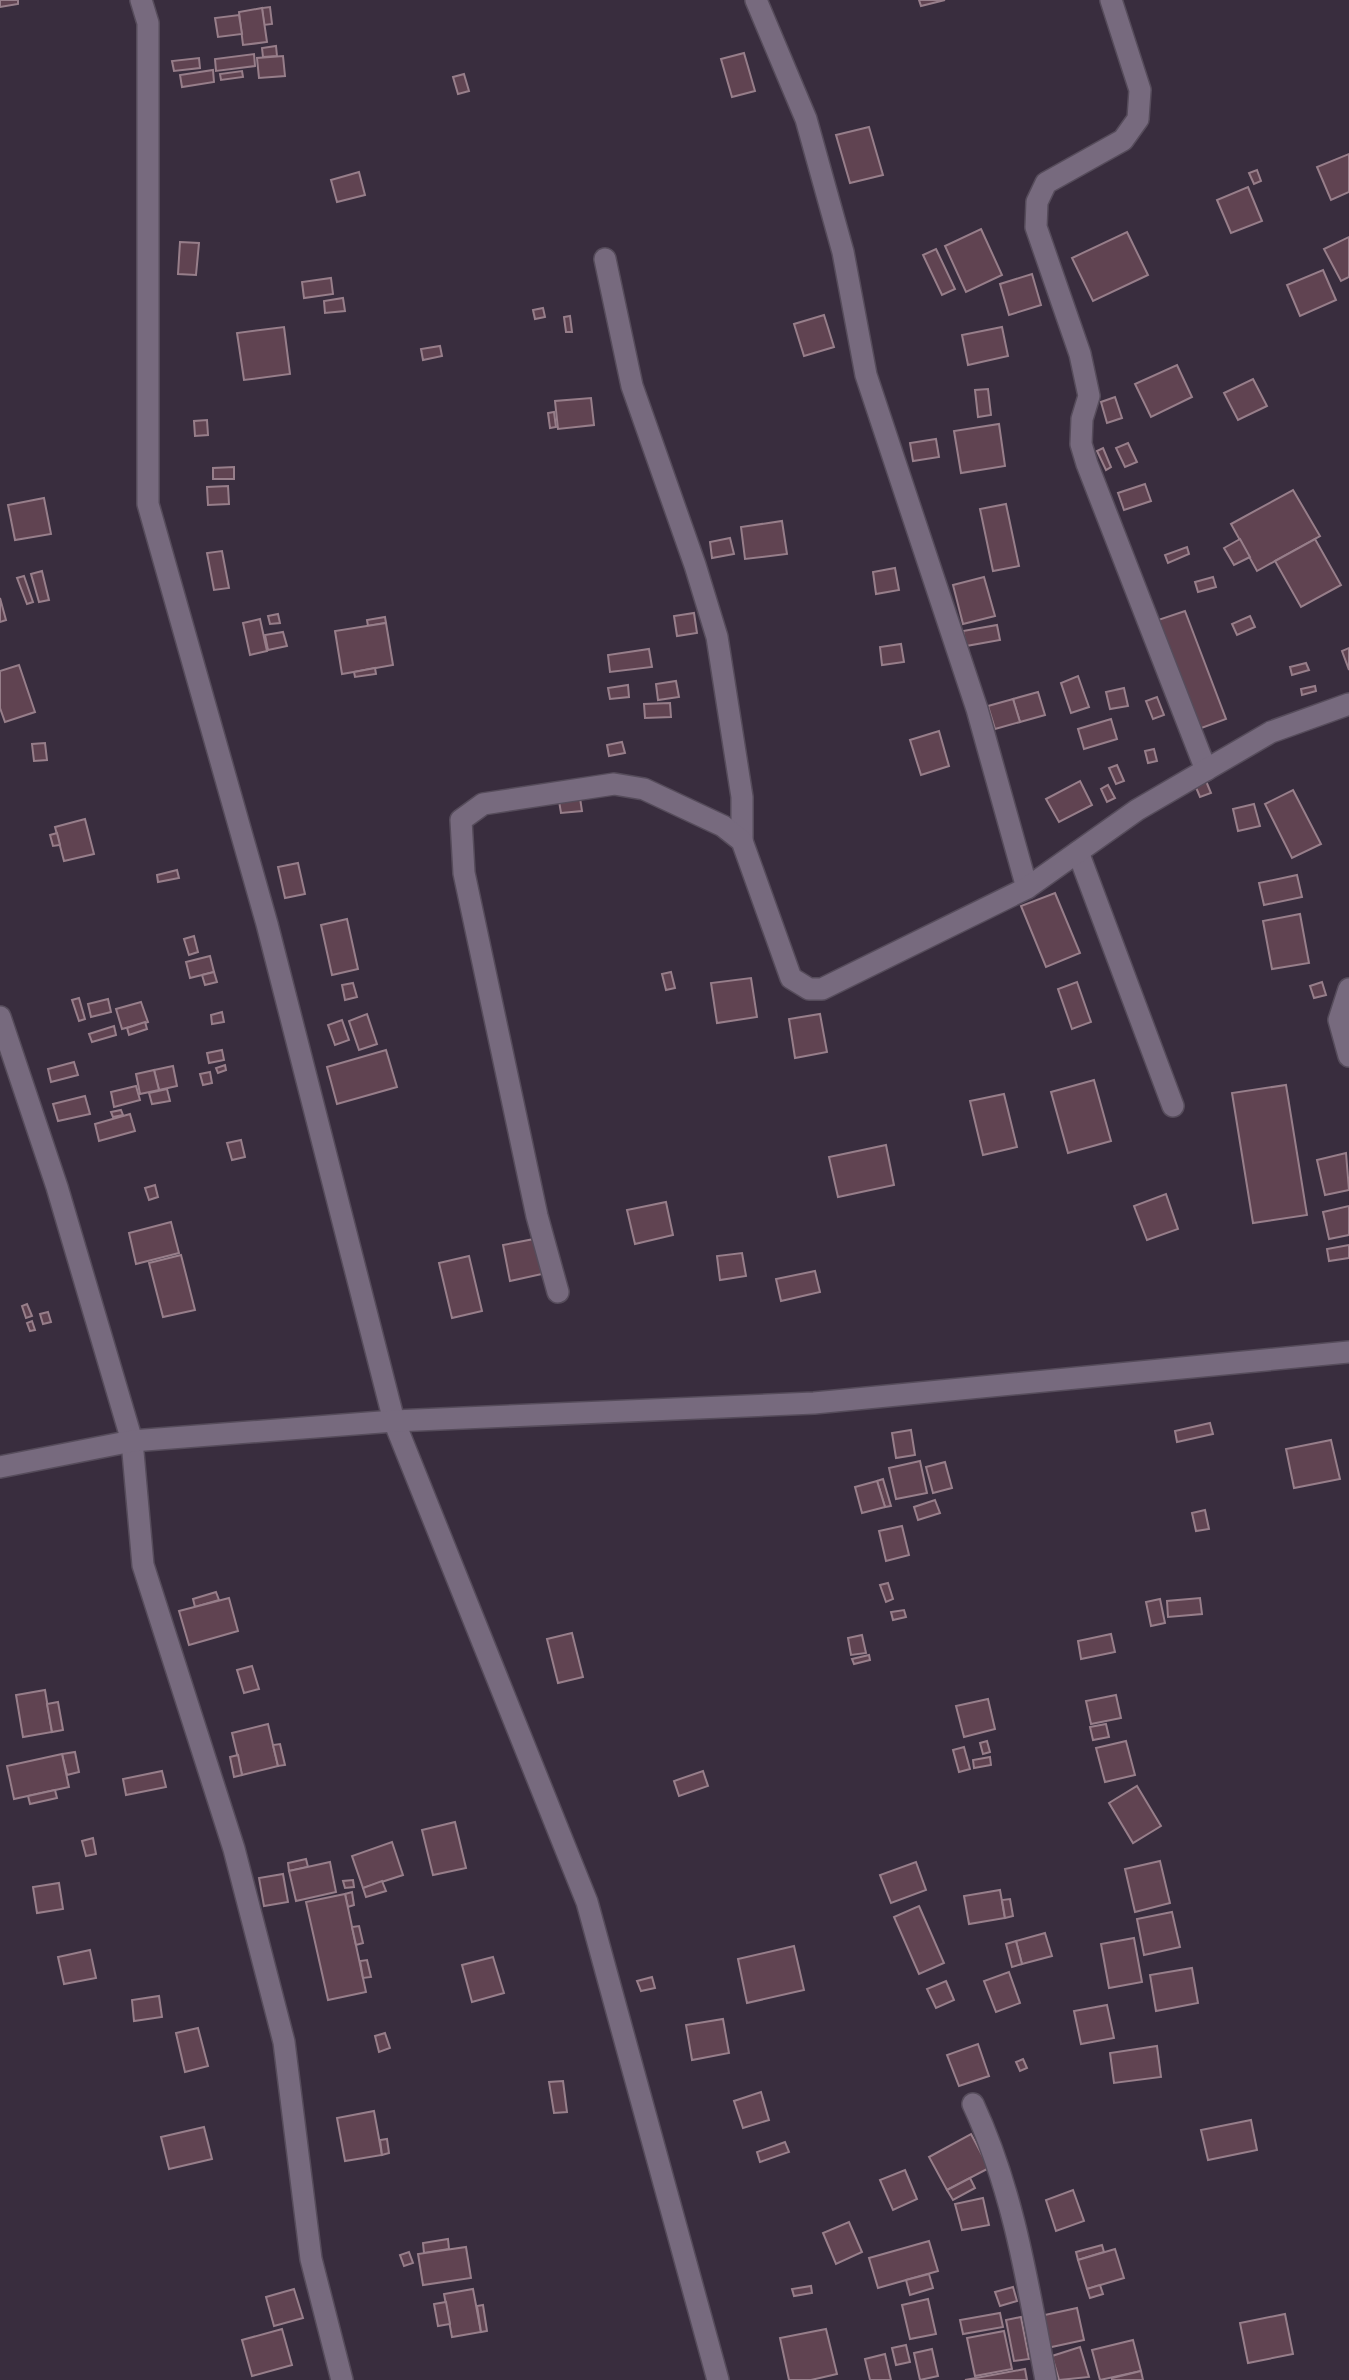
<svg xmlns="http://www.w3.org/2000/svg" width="1349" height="2380" font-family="'Roboto Condensed',sans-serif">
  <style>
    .building { fill: #604351; stroke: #977e8a; stroke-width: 2 }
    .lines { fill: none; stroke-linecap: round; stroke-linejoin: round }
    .minor-casing { stroke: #564c5b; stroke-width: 24 }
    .minor { stroke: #776a7e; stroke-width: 21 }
  </style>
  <rect width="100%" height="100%" fill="#392d3e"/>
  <g class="building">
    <polygon points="0,0 18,0 18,4 0,7"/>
    <polygon points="919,0 945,0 921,6"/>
    <polygon points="270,7 272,24 264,25 262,8"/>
    <polygon points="262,8 267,42 243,45 239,12"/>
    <polygon points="239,15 242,34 218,37 215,18"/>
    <polygon points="276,46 277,56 263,57 262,48"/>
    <polygon points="744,53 755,91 732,97 721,59"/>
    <polygon points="254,54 255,66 216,71 215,59"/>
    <polygon points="283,56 285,76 259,78 257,58"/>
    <polygon points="199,58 200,68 174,71 172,61"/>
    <polygon points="213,70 214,82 182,87 180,75"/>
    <polygon points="242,71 243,77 221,80 220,74"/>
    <polygon points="464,74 469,91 458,94 453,77"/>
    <polygon points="869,127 883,175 850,183 836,135"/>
    <polygon points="1349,154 1349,192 1331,200 1317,167"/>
    <polygon points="1257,170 1261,181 1254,184 1249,173"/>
    <polygon points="359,172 365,195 337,202 331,180"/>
    <polygon points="1248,187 1262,221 1231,233 1217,200"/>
    <polygon points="981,229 1002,275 966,292 945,246"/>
    <polygon points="1127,232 1148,275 1093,301 1072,258"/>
    <polygon points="1349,237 1349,277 1341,281 1324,249"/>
    <polygon points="180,242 199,243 196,275 178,274"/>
    <polygon points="936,249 955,289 942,295 923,255"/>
    <polygon points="1323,270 1336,300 1300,316 1287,285"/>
    <polygon points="1032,274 1041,305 1009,315 1000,284"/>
    <polygon points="331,278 333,294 304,298 302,282"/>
    <polygon points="343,298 345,311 325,313 324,301"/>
    <polygon points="543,308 545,317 535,319 533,310"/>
    <polygon points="824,315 834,347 804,356 794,324"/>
    <polygon points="570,316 572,332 566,332 564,317"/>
    <polygon points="284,327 290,374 244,380 237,333"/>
    <polygon points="1002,327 1008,356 968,365 962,335"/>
    <polygon points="440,346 442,356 423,360 421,349"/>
    <polygon points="1177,365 1192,397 1151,417 1135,384"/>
    <polygon points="1253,379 1267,406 1238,420 1224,393"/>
    <polygon points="988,389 991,415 978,417 975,390"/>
    <polygon points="1115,397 1122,418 1107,423 1101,402"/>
    <polygon points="591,398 594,425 558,429 555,401"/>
    <polygon points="554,412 556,427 550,428 548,413"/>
    <polygon points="207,420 208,435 195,436 194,421"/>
    <polygon points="999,424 1005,466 961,473 954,431"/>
    <polygon points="936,439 939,457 913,461 910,443"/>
    <polygon points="1128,443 1137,462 1125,467 1116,448"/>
    <polygon points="1103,448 1111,467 1106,470 1097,451"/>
    <polygon points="234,467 234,479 213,479 213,468"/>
    <polygon points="1145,484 1151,501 1124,510 1118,493"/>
    <polygon points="228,486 229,504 208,505 207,487"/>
    <polygon points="1293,490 1320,536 1257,571 1231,524"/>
    <polygon points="44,498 51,534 15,540 8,505"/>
    <polygon points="1006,504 1019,566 993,571 980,509"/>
    <polygon points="782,521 787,554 745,559 741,527"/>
    <polygon points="730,538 734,554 712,558 710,542"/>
    <polygon points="1240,539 1250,557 1234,565 1224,548"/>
    <polygon points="1315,539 1341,585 1301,607 1275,561"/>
    <polygon points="1187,547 1189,554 1168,563 1165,555"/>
    <polygon points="222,551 229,588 214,590 207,553"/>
    <polygon points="895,568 899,590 876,594 873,572"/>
    <polygon points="42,571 49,600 39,602 31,574"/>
    <polygon points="24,576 33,602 27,604 17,578"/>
    <polygon points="984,577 995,616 963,624 953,585"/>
    <polygon points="1213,577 1216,587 1198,592 1195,582"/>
    <polygon points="0,598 6,620 0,622"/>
    <polygon points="1185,611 1226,719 1196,730 1155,621"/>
    <polygon points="694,613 697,633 677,636 674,616"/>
    <polygon points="278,614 280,623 270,624 268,616"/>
    <polygon points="1250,616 1255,627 1237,635 1232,624"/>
    <polygon points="385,617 386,623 368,626 367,620"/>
    <polygon points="260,619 267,651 250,655 243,623"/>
    <polygon points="386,623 393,665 342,674 335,631"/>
    <polygon points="997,625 1000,640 966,646 963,631"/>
    <polygon points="283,632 287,646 268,650 265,635"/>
    <polygon points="901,644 904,662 882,665 880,647"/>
    <polygon points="1349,648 1349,670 1342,651"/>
    <polygon points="649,649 652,667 610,672 608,655"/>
    <polygon points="1306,663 1309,670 1292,675 1290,667"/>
    <polygon points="19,665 35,712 5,722 0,708 0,671"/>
    <polygon points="375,668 376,674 355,677 354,672"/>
    <polygon points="1078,676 1089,707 1071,713 1061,683"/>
    <polygon points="676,681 679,697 658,700 656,684"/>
    <polygon points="628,685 629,697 610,699 608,688"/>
    <polygon points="1315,686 1316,691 1302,695 1301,689"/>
    <polygon points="1124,688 1128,706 1110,709 1106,692"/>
    <polygon points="1038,692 1045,715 1020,722 1013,699"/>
    <polygon points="1157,697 1164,715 1153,719 1146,701"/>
    <polygon points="1013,699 1020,722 995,729 988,706"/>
    <polygon points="670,703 671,717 645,718 644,704"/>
    <polygon points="1111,719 1117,739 1084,749 1078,729"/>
    <polygon points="939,731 949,766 921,775 910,740"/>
    <polygon points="622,742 625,753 609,756 607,745"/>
    <polygon points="45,743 47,760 34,761 32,744"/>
    <polygon points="1154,749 1157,761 1148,763 1145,751"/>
    <polygon points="1117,765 1124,781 1116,784 1109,768"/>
    <polygon points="1080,781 1092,805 1059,822 1046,799"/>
    <polygon points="1206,781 1211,793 1200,797 1195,785"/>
    <polygon points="1108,785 1115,798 1107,802 1101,789"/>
    <polygon points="1293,790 1321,844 1292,858 1265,804"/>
    <polygon points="580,798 582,811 561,813 559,801"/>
    <polygon points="1254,804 1260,826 1238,831 1233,809"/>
    <polygon points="85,819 94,854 64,861 55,827"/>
    <polygon points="57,833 60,845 53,846 50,835"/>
    <polygon points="298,863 305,894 285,898 278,867"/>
    <polygon points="177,870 179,878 158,882 157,875"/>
    <polygon points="1297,875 1302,897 1264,905 1259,883"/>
    <polygon points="1055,893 1080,953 1046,967 1021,906"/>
    <polygon points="1300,914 1309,963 1272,969 1263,921"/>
    <polygon points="347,919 358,969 332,975 321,925"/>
    <polygon points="194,936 198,952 189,955 184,939"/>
    <polygon points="210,956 214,972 190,978 186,962"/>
    <polygon points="214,972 217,982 205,985 202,975"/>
    <polygon points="671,972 675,988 666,990 662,974"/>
    <polygon points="751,978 757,1017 717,1023 711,983"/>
    <polygon points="1077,982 1091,1022 1072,1029 1058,989"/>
    <polygon points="1322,982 1326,995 1314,998 1310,986"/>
    <polygon points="353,983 357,997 345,1000 342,985"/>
    <polygon points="79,998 85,1019 79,1021 72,1000"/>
    <polygon points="108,999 111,1012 91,1017 88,1004"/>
    <polygon points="141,1002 148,1022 122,1029 116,1009"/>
    <polygon points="222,1012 224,1022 212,1024 211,1015"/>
    <polygon points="367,1014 377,1044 359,1050 349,1021"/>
    <polygon points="820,1014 827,1052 795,1058 789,1019"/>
    <polygon points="342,1020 349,1040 335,1045 328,1025"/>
    <polygon points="145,1022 147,1029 129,1035 127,1028"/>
    <polygon points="114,1026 116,1035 92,1042 89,1034"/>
    <polygon points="222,1050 224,1060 209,1063 207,1053"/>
    <polygon points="386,1050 397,1087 337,1104 327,1067"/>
    <polygon points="74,1062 78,1075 51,1082 48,1069"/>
    <polygon points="225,1065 226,1070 218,1073 216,1068"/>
    <polygon points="173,1066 177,1086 159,1090 154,1070"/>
    <polygon points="154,1070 159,1090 140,1094 136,1074"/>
    <polygon points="210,1072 212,1083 203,1085 200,1074"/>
    <polygon points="1094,1080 1111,1141 1068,1153 1051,1092"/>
    <polygon points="1286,1085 1307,1215 1253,1223 1232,1093"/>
    <polygon points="136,1086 140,1100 114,1107 111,1092"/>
    <polygon points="167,1089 170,1101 152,1104 149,1093"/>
    <polygon points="1004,1094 1017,1147 983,1155 970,1101"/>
    <polygon points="85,1096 90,1114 58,1121 53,1104"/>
    <polygon points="121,1110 123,1115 113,1117 111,1112"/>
    <polygon points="130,1114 135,1131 99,1141 95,1124"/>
    <polygon points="241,1140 245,1157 232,1160 227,1143"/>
    <polygon points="886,1145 894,1185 838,1197 829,1157"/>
    <polygon points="1346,1153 1349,1190 1325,1195 1317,1160"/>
    <polygon points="155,1185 158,1197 149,1200 145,1188"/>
    <polygon points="1166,1194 1178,1229 1147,1240 1134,1206"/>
    <polygon points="666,1202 673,1235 635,1244 627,1210"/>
    <polygon points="1349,1206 1349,1235 1329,1239 1323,1212"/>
    <polygon points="171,1222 179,1253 136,1264 129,1233"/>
    <polygon points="534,1239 542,1274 510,1281 503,1245"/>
    <polygon points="1349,1245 1349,1258 1329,1261 1327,1249"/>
    <polygon points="742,1253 746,1276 720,1280 717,1256"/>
    <polygon points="181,1255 195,1310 163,1317 149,1263"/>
    <polygon points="469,1256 482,1311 452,1318 439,1263"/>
    <polygon points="815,1271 820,1292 781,1301 776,1279"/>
    <polygon points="27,1304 32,1316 26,1318 22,1306"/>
    <polygon points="48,1312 51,1322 43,1324 40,1314"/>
    <polygon points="32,1321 35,1330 30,1331 27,1323"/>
    <polygon points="1210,1423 1213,1434 1177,1442 1175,1431"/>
    <polygon points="911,1430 915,1455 896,1458 892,1433"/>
    <polygon points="1331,1440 1340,1479 1294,1488 1286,1449"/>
    <polygon points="920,1461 927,1493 896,1499 889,1468"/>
    <polygon points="945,1462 952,1488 933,1493 926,1467"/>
    <polygon points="883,1479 891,1506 885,1507 877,1481"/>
    <polygon points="877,1481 885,1507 862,1513 855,1487"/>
    <polygon points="935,1500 940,1513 918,1520 914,1507"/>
    <polygon points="1205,1510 1209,1529 1196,1531 1192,1513"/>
    <polygon points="902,1526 909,1555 886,1561 879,1531"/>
    <polygon points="888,1583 893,1599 886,1602 880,1585"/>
    <polygon points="216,1592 219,1600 195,1607 193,1599"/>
    <polygon points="229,1598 238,1631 189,1645 179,1611"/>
    <polygon points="1200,1598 1202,1614 1168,1617 1167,1601"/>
    <polygon points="1160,1599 1165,1623 1151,1626 1146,1602"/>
    <polygon points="904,1610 906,1617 893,1620 891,1612"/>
    <polygon points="572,1633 583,1677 558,1683 547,1639"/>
    <polygon points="1111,1634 1115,1652 1081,1659 1078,1641"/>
    <polygon points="862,1635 866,1653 851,1655 848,1638"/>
    <polygon points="869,1655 870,1660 854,1664 852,1659"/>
    <polygon points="252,1666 259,1689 244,1693 237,1670"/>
    <polygon points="45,1690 52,1732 23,1737 16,1695"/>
    <polygon points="1116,1695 1121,1718 1091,1724 1086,1701"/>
    <polygon points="988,1699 995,1729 964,1737 956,1706"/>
    <polygon points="58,1702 63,1730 52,1732 47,1704"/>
    <polygon points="268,1724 278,1766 242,1775 232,1733"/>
    <polygon points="1106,1724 1109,1737 1093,1740 1090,1727"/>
    <polygon points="987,1741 990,1752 983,1754 980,1743"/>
    <polygon points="1126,1741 1135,1775 1105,1782 1096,1748"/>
    <polygon points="280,1744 285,1765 278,1766 273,1745"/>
    <polygon points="964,1747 970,1769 959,1772 953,1750"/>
    <polygon points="75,1752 79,1772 67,1775 62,1754"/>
    <polygon points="62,1754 69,1787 14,1799 7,1766"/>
    <polygon points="238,1755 242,1775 234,1777 230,1757"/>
    <polygon points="990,1757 991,1765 974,1768 973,1760"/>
    <polygon points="162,1771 166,1787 126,1795 123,1779"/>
    <polygon points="703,1771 708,1786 679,1796 674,1781"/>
    <polygon points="1137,1786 1161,1826 1133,1843 1109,1803"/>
    <polygon points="55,1790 57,1798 30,1804 28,1796"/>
    <polygon points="455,1822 466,1868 433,1875 422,1830"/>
    <polygon points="93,1838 96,1854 86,1856 82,1841"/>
    <polygon points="392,1842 403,1875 363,1888 352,1856"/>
    <polygon points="306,1859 308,1867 289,1871 288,1863"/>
    <polygon points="1160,1861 1170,1903 1135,1912 1125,1869"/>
    <polygon points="330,1862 336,1892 296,1901 289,1871"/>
    <polygon points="916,1862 926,1890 891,1903 880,1875"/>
    <polygon points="283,1874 288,1902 264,1906 259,1878"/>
    <polygon points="353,1880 354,1887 345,1888 343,1881"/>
    <polygon points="382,1881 386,1891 366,1897 363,1888"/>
    <polygon points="59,1883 63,1909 37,1913 33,1887"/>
    <polygon points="1000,1890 1005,1918 969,1924 964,1896"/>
    <polygon points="352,1892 354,1905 348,1907 345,1894"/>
    <polygon points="345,1894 366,1992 328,2000 306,1902"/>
    <polygon points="1010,1899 1013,1916 1005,1918 1002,1900"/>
    <polygon points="919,1906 944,1963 919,1974 894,1917"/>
    <polygon points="1172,1912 1180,1947 1144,1955 1137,1919"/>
    <polygon points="359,1926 363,1943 356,1945 352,1927"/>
    <polygon points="1045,1933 1052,1956 1022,1964 1016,1941"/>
    <polygon points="1134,1938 1142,1982 1109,1988 1101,1944"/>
    <polygon points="1016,1941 1022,1964 1012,1967 1006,1944"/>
    <polygon points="794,1946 804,1990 747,2003 738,1959"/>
    <polygon points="90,1950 96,1978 64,1984 58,1957"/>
    <polygon points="493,1957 504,1993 472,2002 462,1965"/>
    <polygon points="367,1960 371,1977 363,1978 360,1961"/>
    <polygon points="1192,1968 1198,2003 1156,2011 1150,1975"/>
    <polygon points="1009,1972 1020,2003 996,2012 984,1981"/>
    <polygon points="652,1977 655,1988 641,1991 637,1981"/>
    <polygon points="946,1981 954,2000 936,2008 927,1989"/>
    <polygon points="159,1996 162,2017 134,2021 132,2000"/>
    <polygon points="1107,2005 1114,2038 1081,2044 1074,2011"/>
    <polygon points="723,2019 729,2053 692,2060 686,2025"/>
    <polygon points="198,2028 208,2066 185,2072 176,2033"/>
    <polygon points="385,2033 390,2048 379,2052 375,2036"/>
    <polygon points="978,2044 989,2076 959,2086 947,2055"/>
    <polygon points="1157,2046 1161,2077 1114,2083 1110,2053"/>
    <polygon points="1023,2059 1027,2068 1020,2071 1016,2062"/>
    <polygon points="563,2081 567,2112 554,2113 549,2082"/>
    <polygon points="761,2092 769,2120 743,2128 734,2101"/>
    <polygon points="374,2111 382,2155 345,2161 337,2118"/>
    <polygon points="1251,2120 1257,2150 1208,2160 1201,2130"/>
    <polygon points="204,2127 212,2159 169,2169 161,2137"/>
    <polygon points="971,2134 989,2168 947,2190 929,2157"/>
    <polygon points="387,2139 389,2153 382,2155 380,2140"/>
    <polygon points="785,2142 789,2152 760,2162 757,2152"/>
    <polygon points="905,2170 917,2199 893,2210 880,2180"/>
    <polygon points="970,2178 975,2188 953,2200 947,2190"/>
    <polygon points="1073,2190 1084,2221 1056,2231 1046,2200"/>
    <polygon points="983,2198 989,2225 962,2230 955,2204"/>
    <polygon points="849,2222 862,2252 836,2264 823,2233"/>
    <polygon points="448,2239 449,2249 424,2253 423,2243"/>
    <polygon points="929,2241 938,2271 878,2288 869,2258"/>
    <polygon points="1102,2245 1104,2252 1078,2260 1076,2252"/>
    <polygon points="466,2247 471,2278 423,2285 418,2254"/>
    <polygon points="1115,2249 1124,2278 1087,2289 1078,2260"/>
    <polygon points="409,2252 413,2263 404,2266 400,2255"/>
    <polygon points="929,2274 933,2288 910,2295 906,2280"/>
    <polygon points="1100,2285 1103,2294 1090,2298 1087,2289"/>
    <polygon points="811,2286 812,2293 794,2296 792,2289"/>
    <polygon points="1013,2287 1017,2301 1000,2306 995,2292"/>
    <polygon points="294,2289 303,2318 274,2326 266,2297"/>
    <polygon points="473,2289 481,2332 452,2337 444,2294"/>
    <polygon points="928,2299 936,2334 910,2339 902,2305"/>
    <polygon points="446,2302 450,2324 438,2326 434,2304"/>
    <polygon points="483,2305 487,2331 481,2332 477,2306"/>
    <polygon points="1077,2308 1084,2340 1047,2348 1040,2316"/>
    <polygon points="1000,2313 1003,2327 963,2334 960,2320"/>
    <polygon points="1285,2314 1293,2354 1248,2363 1240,2323"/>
    <polygon points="1021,2317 1029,2359 1014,2361 1006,2320"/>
    <polygon points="282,2329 292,2365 252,2376 242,2340"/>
    <polygon points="826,2329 837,2374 811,2380 789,2380 780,2338"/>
    <polygon points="1004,2331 1012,2369 975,2376 967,2338"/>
    <polygon points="1133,2340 1141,2371 1100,2380 1092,2350"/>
    <polygon points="906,2345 910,2362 896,2365 892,2348"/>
    <polygon points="1080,2347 1089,2377 1059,2380 1052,2356"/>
    <polygon points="932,2349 938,2376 920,2380 914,2353"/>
    <polygon points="885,2354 891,2380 870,2380 865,2359"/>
    <polygon points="1025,2369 1027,2380 965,2380"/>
    <polygon points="1141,2371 1143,2380 1112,2380 1112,2378"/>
  </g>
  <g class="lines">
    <defs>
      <g id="minor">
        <polyline points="141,0 148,23 148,504 267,924 394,1421 587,1902 718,2380"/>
        <polyline points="756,0 806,119 843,252 866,375 977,709 1027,888"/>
        <polyline points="1111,0 1140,90 1138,119 1123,140 1046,183 1037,202 1036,227 1080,354 1089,396 1082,419 1081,444 1087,464 1206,770"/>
        <polyline points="605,259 632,386 695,565 717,637 742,797 742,841"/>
        <polyline points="1078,852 1173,1106"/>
        <polyline points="1349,989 1339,1020 1349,1056"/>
        <polyline points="0,1017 57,1187 132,1441 143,1565 234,1849 284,2042 311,2259 342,2380"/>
        <polyline points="558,1292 537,1216 464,873 461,820 483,804 614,784 644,789 723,826 742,841 791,978 809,989 822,989 1027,888 1137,810 1271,732 1349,704"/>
        <polyline points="0,1467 132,1441 394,1421 814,1403 1349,1352"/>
        <path d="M973 2104C1014 2192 1028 2286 1046 2380"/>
      </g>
    </defs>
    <use href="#minor" class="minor-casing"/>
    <use href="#minor" class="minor"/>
  </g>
</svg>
